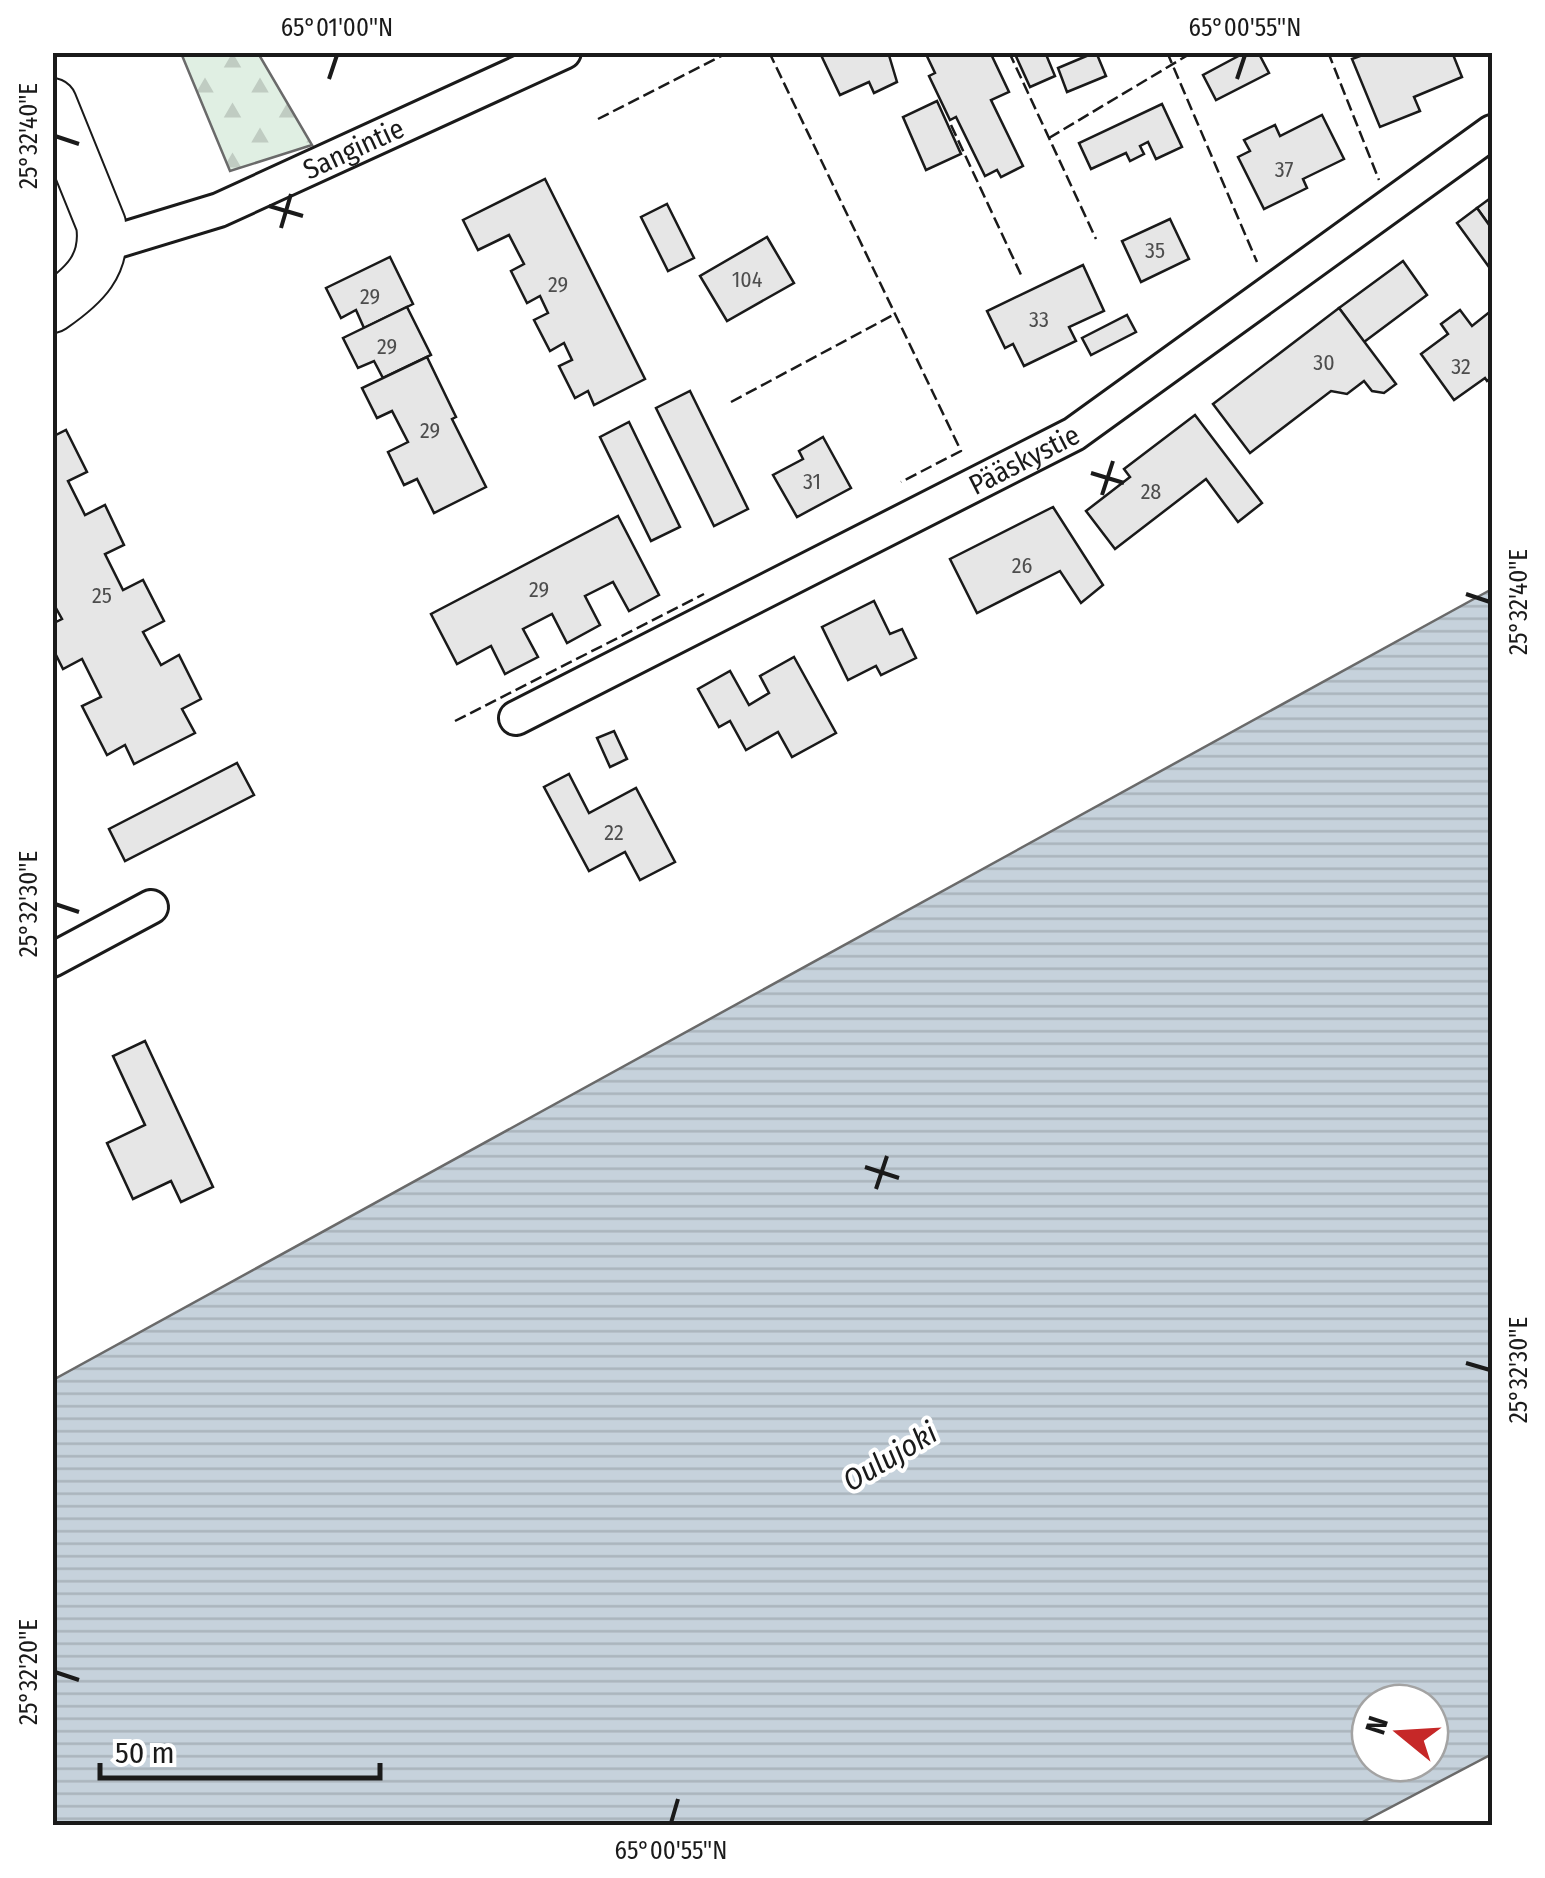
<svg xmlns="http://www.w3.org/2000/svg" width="1545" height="1878" font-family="'Fira Sans Condensed',sans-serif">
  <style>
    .forest { fill: url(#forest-firs); stroke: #6a6a6a; stroke-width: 2.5 }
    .water { fill: url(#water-rules); stroke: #6a6a6a; stroke-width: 2.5; fill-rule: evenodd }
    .building { fill: #e6e6e6; stroke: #1a1a1a; stroke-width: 2.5 }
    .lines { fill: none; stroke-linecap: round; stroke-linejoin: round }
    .street-casing { stroke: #1a1a1a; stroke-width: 38 }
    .secondary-casing { stroke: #1a1a1a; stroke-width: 52 }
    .street { stroke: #fff; stroke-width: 32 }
    .secondary { stroke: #fff; stroke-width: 48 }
    .fence { stroke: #1a1a1a; stroke-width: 2.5; stroke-dasharray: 12 5; stroke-linecap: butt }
    .ticks { fill: none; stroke: #1a1a1a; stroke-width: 4 }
    .labels { text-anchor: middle; stroke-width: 8; stroke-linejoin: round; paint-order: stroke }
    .number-label { font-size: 22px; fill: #4d4d4d }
    .street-label { font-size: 28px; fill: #1a1a1a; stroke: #fff }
    .water-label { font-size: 30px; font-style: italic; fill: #1a1a1a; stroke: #fff }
    .neatline { fill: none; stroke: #1a1a1a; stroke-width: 4 }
    .ticks-label { font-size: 25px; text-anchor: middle; fill: #1a1a1a }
  </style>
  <defs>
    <pattern id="forest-firs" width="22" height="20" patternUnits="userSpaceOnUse" patternTransform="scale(2.5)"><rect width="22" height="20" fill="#e0efe3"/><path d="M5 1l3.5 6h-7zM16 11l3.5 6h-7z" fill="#c0ccc2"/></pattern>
    <pattern id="water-rules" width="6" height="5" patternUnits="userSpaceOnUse" patternTransform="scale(2.5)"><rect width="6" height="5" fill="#c6d2dc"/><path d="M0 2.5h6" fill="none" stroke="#aab4bc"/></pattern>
  </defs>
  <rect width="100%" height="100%" fill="#fff"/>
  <polygon class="forest" points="181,53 258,53 312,145 230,171"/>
  <path class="water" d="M1492 589V1754L1357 1825H53V1380ZM1370 1703H1430V1763H1370Z"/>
  <g class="building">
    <polygon points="826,52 888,52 897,82 874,93 869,82 840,95 821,55"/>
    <polygon points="925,52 990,52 1009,92 991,100 1023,166 1001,177 997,170 985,176 956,117 950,120 929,76 935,73"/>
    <polygon points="1014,52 1045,52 1055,76 1030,87"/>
    <polygon points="1096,52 1106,76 1067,92 1058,68"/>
    <polygon points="1246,52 1258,52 1269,73 1216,100 1203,75"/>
    <polygon points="1358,52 1452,52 1462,77 1414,97 1420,111 1380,127 1352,59 1360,56"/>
    <polygon points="937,101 961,154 926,170 903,117"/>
    <polygon points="1162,104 1182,147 1156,159 1148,142 1140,146 1144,154 1130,161 1126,153 1091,169 1079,143"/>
    <polygon points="1322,115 1344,159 1303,179 1307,188 1264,209 1238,157 1250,151 1244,140 1275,125 1280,136"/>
    <polygon points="545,179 645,379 594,405 588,391 575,398 559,366 572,360 564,343 550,351 534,320 548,313 540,296 527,303 511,271 524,264 509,235 478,250 463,220"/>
    <polygon points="1492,197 1492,229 1477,208"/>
    <polygon points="667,204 694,258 668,271 641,217"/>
    <polygon points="1477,208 1492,229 1492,265 1489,267 1457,223"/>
    <polygon points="1170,219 1189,259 1141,282 1122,241"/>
    <polygon points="767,237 794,283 727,321 700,276"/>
    <polygon points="390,257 413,304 364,328 356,310 341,318 326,288"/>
    <polygon points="1403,261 1427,295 1364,342 1339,308"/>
    <polygon points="1083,265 1104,311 1069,327 1076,341 1024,366 1013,344 1005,348 987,311"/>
    <polygon points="407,307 431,355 383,378 374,361 358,368 343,338"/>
    <polygon points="1339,308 1396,384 1384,393 1372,391 1364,381 1347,394 1331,391 1250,453 1213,404"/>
    <polygon points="1460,310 1472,326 1492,310 1492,377 1487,381 1485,378 1454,400 1421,354 1448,334 1441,324"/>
    <polygon points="1127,315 1136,332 1091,355 1082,338"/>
    <polygon points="427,357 456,417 452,419 486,487 434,513 417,479 404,485 388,452 408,442 392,411 377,418 362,388"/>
    <polygon points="690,391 748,509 714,526 656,408"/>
    <polygon points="1195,415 1262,503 1238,522 1206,479 1115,549 1086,511 1130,477 1124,469"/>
    <polygon points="629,422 680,527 651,541 600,437"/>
    <polygon points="66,430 87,472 68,481 85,515 105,505 124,545 105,554 123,590 143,580 164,621 143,632 161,665 179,655 201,699 182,709 195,733 134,764 125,745 107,755 82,706 101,697 82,659 63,669 52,647 52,624 62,619 52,601 52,437"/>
    <polygon points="823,437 851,488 797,517 773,475 803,459 799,451"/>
    <polygon points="1053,507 1103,585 1081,603 1060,571 977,613 950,559"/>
    <polygon points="618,516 659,595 629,611 613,582 585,596 600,625 567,643 552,614 523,629 538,657 505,674 491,646 457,664 431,614"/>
    <polygon points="874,601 890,634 902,629 916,658 881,675 876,666 848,680 822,627"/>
    <polygon points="794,657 836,733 792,757 778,732 746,750 730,721 719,727 698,689 730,671 749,705 769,693 760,676"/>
    <polygon points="614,731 627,759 610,767 597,738"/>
    <polygon points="237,763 254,795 125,861 109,829"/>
    <polygon points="569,774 589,813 636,788 675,862 640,880 625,852 589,871 544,787"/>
    <polygon points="145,1041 213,1187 181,1202 171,1181 133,1199 107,1143 145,1125 113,1056"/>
  </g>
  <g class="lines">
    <defs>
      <g id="street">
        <path id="s1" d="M104 245 219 210 564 52"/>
        <path id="s2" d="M516 718 1074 434 1492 132"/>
        <polyline points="52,960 151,907"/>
      </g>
      <path id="secondary" d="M52 103 101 224C107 265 84 286 52 308"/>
    </defs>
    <use href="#street" class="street-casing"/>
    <use href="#secondary" class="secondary-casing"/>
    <use href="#street" class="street"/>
    <use href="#secondary" class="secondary"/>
    <g class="fence">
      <polyline points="769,52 961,451 901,482"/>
      <polyline points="1009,52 1096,239"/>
      <polyline points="1167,52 1257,262"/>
      <polyline points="1328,52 1379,180"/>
      <polyline points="598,119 729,52"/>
      <polyline points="951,125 1022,277"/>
      <polyline points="1049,138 1193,52"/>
      <polyline points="731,402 895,314"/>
      <polyline points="455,721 704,594"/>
    </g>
  </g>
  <path class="ticks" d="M329 79 337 55M1237 79 1245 55M55 136 79 144M269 206 303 216M281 228 291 194M1091 473 1124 483M1102 495 1113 461M1466 594 1490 602M55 904 79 912M865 1167 899 1178M876 1189 887 1156M1466 1363 1490 1370M55 1672 79 1680M671 1823 678 1799"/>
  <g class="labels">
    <g class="number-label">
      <text x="1284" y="177">37</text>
      <text x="1155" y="258">35</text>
      <text x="747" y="287">104</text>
      <text x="558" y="292">29</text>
      <text x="370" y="304">29</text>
      <text x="1039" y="327">33</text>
      <text x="387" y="354">29</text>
      <text x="1324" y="370">30</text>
      <text x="1461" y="374">32</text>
      <text x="430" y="438">29</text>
      <text x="812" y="489">31</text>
      <text x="1151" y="499">28</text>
      <text x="1022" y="573">26</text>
      <text x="539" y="597">29</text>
      <text x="102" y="603">25</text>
      <text x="614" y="840">22</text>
    </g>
    <g class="street-label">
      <text dy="10" stroke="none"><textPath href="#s1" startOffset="268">Sangintie</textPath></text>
      <text dy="10" stroke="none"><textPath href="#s2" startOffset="570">Pääskystie</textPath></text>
    </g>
    <g class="water-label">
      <text transform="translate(890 1457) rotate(-31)" y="10">Oulujoki</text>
    </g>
  </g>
  <rect width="1545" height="1878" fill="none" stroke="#ffffff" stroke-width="110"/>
  <g transform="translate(1400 1733) rotate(288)"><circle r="48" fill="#ffffff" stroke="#a3a3a3" stroke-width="2.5"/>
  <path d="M0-8L18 38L0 25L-18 38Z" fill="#c62828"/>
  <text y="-15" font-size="28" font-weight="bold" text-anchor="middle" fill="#1a1a1a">N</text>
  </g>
  <path d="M100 1763v15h280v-15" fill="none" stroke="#1a1a1a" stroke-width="5"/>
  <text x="115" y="1763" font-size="30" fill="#1a1a1a" stroke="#ffffff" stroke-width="8" paint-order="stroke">50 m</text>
  <rect x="55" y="55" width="1435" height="1768" class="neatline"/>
  <g class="ticks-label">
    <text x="337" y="36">65°01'00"N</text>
    <text x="1245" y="36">65°00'55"N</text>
    <text transform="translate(28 136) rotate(-90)" y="9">25°32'40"E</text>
    <text transform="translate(1518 602) rotate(-90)" y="9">25°32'40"E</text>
    <text transform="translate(28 904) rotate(-90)" y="9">25°32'30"E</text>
    <text transform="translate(1518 1370) rotate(-90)" y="9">25°32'30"E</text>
    <text transform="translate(28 1672) rotate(-90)" y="9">25°32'20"E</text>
    <text x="671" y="1859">65°00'55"N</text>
  </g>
</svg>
